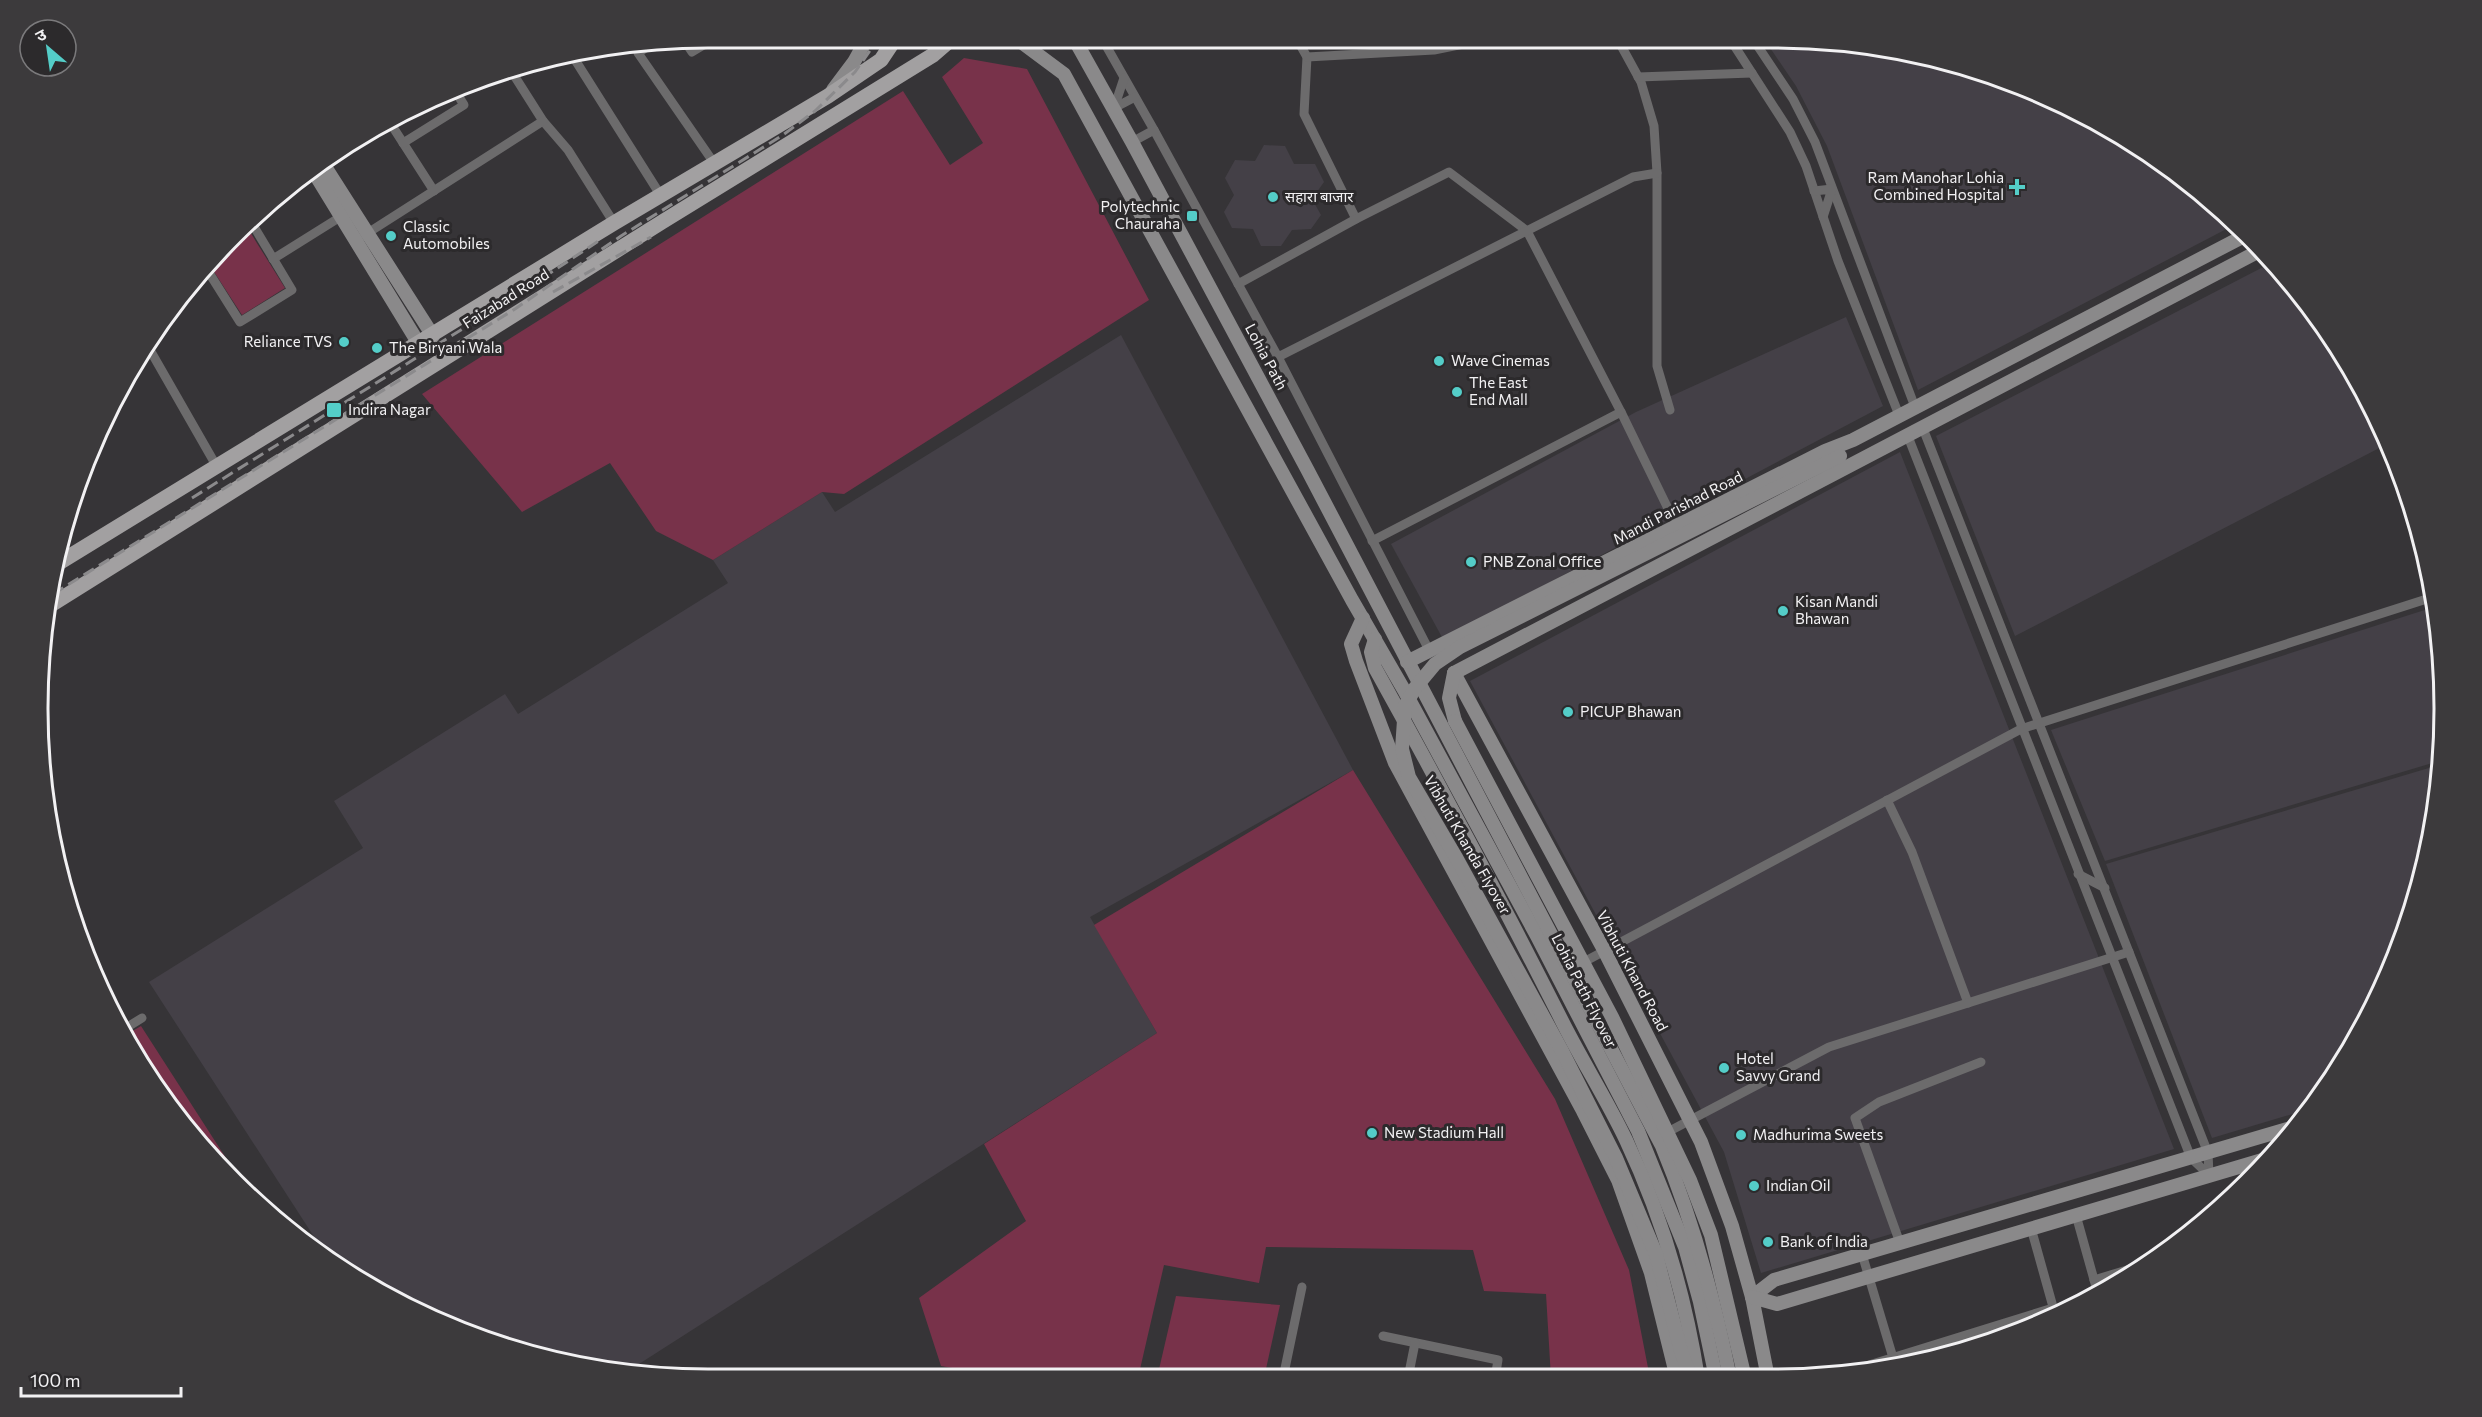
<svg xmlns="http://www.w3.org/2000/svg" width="2482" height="1417" font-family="Commissioner,'Noto Sans Devanagari',sans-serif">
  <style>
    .built { fill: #444047 }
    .green { fill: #78324a }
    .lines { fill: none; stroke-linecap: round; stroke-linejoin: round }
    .street { stroke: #6c6b6c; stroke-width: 9 }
    .secondary { stroke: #8a898a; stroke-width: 14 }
    .primary { stroke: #a2a0a1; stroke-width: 15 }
    .rail { stroke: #8b8a8c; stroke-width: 3; stroke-dasharray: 12 6; stroke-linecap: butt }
    .secondary-bridge { stroke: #8a898a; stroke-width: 14 }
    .poi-dot { fill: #54cdc8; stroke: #2c2a2c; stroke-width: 2 }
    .labels { text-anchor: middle; stroke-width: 6; stroke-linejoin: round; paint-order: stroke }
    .poi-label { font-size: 15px; fill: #f2f1f3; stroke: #2c2a2c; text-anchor: start }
    .street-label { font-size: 15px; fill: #f2f1f3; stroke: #2c2a2c }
    .rim { fill: none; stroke: #f2f1f3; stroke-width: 3 }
  </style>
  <rect width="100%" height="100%" fill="#363437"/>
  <g class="built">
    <polygon points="1764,39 1818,39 1989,73 2146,150 2236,224 1918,390 1827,146 1796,86"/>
    <polygon points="1264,145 1285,146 1294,164 1315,164 1324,182 1312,199 1321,215 1311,229 1292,230 1281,246 1261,246 1253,229 1232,228 1224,212 1234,195 1225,178 1235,160 1255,161"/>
    <polygon points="2271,263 2331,335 2389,443 2015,636 1936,436"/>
    <polygon points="1846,317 1883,406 1443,639 1391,544 1636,412"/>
    <polygon points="1121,335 1353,770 1090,917 1157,1033 628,1371 493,1344 331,1263 149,982 363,848 334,801 505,694 518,714 728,583 713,560 822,492 835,512"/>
    <polygon points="1900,452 2174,1149 1761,1273 1724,1152 1470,681"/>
    <polygon points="2434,607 2444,708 2439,761 2105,861 2051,730"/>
    <polygon points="2439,765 2432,839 2394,965 2332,1081 2309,1109 2212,1138 2106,864"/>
  </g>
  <g class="green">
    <polygon points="964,58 1027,69 1149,300 844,494 822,492 713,560 656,531 610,463 522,512 422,394 903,91 950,165 983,143 942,77"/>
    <polygon points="245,224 285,288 242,315 209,264 234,234"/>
    <polygon points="1353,770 1555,1099 1629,1270 1650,1378 1551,1378 1546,1294 1484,1291 1473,1250 1266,1247 1259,1283 1164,1265 1138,1378 1008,1378 941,1366 919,1298 1026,1221 984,1144 1157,1033 1094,925"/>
    <polygon points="141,1026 251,1197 176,1117 127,1044 124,1036"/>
    <polygon points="1176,1296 1280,1305 1264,1378 1157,1378"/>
  </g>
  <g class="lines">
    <g class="street">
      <polyline points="1730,39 1790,132 1806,166 1838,261 1899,415"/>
      <polyline points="1753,39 1793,99 1815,142 1915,407"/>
      <polyline points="1618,40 1641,82 1654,126 1657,173 1657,366 1670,410"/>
      <polyline points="1298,41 1307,57 1304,114 1356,219"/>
      <polyline points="1104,42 1154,130"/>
      <polyline points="653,43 638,53 714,163"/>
      <polyline points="686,43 692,52 707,43"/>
      <polyline points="572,55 661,196"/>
      <polyline points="1307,57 1434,50 1483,40"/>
      <polyline points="510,69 543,121 568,150 614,223"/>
      <polyline points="1638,77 1752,73"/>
      <polyline points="1114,108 1124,78"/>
      <polyline points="1114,108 1135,97"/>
      <polyline points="389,121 434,191"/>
      <polyline points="1132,142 1154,130 1278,357 1430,652"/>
      <polyline points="403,143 464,105 454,89"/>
      <polyline points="1814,191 1832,189 1823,217"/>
      <polyline points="363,236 543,121"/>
      <polyline points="273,259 345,214"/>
      <polyline points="206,268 240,322 292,290 250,220"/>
      <polyline points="1238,284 1356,219 1449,172 1527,231 1621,412 1677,527"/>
      <polyline points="146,343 217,467"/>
      <polyline points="1278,357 1633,177 1657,173"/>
      <polyline points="1922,426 2208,1153 2209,1175"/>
      <polyline points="1907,434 2191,1158 2209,1175"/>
      <polyline points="1372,541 1621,412"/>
      <polyline points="1887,800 1912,852 1968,1003"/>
      <polyline points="2078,874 2105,888"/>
      <polyline points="1580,964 2021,729 2433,597"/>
      <polyline points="121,1031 142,1018"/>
      <polyline points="1662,1135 1829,1047 2129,952"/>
      <polyline points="2076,1215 2098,1294"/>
      <polyline points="2031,1228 2055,1314"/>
      <polyline points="1900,1243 1855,1118 1879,1102 1981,1062"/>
      <polyline points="1862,1254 1894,1361"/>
      <polyline points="2094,1280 2140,1266"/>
      <polyline points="1383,1336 1498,1360 1495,1378"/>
      <polyline points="1840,1374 2053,1308"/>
      <polyline points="1283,1378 1302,1287"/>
      <polyline points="1408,1378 1415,1343"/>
    </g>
    <g class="secondary">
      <polyline points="1021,42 1064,74 1352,600 1404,690 1537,936 1638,1131 1685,1247 1700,1302 1716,1378"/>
      <path d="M1076 42 1132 142 1307 469 1662 1146C1693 1221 1714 1298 1730 1378"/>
      <polyline points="833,90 854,62 865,42"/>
      <polyline points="322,162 433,336"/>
      <polyline points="312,169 419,344"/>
      <polyline points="1363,618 1351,644 1356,661 1395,763 1583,1111 1618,1180 1651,1273 1677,1378"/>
      <path d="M1375 639 1371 652 1375 668C1440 785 1502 902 1562 1021 1582 1061 1607 1100 1626 1140 1662 1216 1685 1295 1698 1378"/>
      <polyline points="1407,662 1825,451 1853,440 2248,234"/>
      <polyline points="1454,673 2261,250"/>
      <polyline points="1454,673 1604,950 1701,1142 1732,1226 1752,1297 1768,1378"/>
      <polyline points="1454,673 1449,698 1455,721"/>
      <polyline points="1752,1297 1774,1280 2294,1127"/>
      <polyline points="1752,1297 1777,1304 2269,1158"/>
    </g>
    <g class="primary">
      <polyline points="57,564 614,223 828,96 881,60 893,42"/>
      <polyline points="51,605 662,222 933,55 948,42"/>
    </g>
    <g class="rail">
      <polyline points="553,292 651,237"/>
      <polyline points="192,498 520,293 600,240"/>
      <polyline points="53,594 515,309 621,236 783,135 815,111 855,72 876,42"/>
    </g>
    <g class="secondary-bridge">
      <polyline points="1455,721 1612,1017 1690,1180 1711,1235 1745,1378"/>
      <polyline points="1691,1378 1681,1351 1656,1254 1616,1158 1561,1049 1457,859 1409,777 1402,749 1405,706 1415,688 1435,664 1460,647 1840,456"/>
    </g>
  </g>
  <g class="poi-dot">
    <path d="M2014 178h6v6h6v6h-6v6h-6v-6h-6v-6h6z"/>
    <circle cx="1273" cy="197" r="6"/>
    <rect x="1186" y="210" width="12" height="12" rx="3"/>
    <circle cx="391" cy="236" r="6"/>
    <circle cx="344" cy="342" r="6"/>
    <circle cx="377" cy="348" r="6"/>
    <circle cx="1439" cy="361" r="6"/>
    <circle cx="1457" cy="392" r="6"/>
    <rect x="326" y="402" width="16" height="16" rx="3"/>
    <circle cx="1471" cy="562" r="6"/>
    <circle cx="1783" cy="611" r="6"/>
    <circle cx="1568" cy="712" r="6"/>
    <circle cx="1724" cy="1068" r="6"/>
    <circle cx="1372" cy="1133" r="6"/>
    <circle cx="1741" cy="1135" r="6"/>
    <circle cx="1754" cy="1186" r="6"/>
    <circle cx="1768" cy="1242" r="6"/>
  </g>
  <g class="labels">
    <g class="poi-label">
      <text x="2004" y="183" text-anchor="end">Ram Manohar Lohia<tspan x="2004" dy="17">Combined Hospital</tspan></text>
      <text x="1285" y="202">सहारा बाजार</text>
      <text x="1180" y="212" text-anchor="end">Polytechnic<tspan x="1180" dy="17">Chauraha</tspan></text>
      <text x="403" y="232">Classic<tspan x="403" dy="17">Automobiles</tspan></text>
      <text x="332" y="347" text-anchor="end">Reliance TVS</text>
      <text x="389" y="353">The Biryani Wala</text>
      <text x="1451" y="366">Wave Cinemas</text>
      <text x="1469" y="388">The East<tspan x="1469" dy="17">End Mall</tspan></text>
      <text x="348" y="415">Indira Nagar</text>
      <text x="1483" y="567">PNB Zonal Office</text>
      <text x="1795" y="607">Kisan Mandi<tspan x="1795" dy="17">Bhawan</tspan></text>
      <text x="1580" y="717">PICUP Bhawan</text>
      <text x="1736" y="1064">Hotel<tspan x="1736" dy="17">Savvy Grand</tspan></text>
      <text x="1384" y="1138">New Stadium Hall</text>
      <text x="1753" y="1140">Madhurima Sweets</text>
      <text x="1766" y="1191">Indian Oil</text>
      <text x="1780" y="1247">Bank of India</text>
    </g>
    <g class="street-label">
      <text transform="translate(506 299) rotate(-32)" y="5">Faizabad Road</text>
      <text transform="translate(1266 357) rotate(62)" y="5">Lohia Path</text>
      <text transform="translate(1678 508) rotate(-27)" y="5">Mandi Parishad Road</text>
      <text transform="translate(1467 845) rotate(60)" y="5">Vibhuti Khanda Flyover</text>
      <text transform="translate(1632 971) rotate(62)" y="5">Vibhuti Khand Road</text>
      <text transform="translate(1584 991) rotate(63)" y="5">Lohia Path Flyover</text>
    </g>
  </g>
  <path d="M0 0H2482V1417H0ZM708 48H1774A660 660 0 0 1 2434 708V709A660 660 0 0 1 1774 1369H708A660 660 0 0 1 48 709V708A660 660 0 0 1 708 48Z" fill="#3c3a3c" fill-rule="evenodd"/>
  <path class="rim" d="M708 48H1774A660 660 0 0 1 2434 708V709A660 660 0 0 1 1774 1369H708A660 660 0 0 1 48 709V708A660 660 0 0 1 708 48Z"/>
  <g transform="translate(48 48) rotate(331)"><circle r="28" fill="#2c2a2c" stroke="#7b7a7c" stroke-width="1.5"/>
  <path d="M0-4.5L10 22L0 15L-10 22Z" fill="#54cdc8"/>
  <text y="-9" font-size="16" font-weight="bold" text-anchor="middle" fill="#f2f1f3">उ</text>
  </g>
  <path d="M21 1387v9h160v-9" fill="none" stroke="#f2f1f3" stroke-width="3"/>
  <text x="30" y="1387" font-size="18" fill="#f2f1f3" stroke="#2c2a2c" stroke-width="4.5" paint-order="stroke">100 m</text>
</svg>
